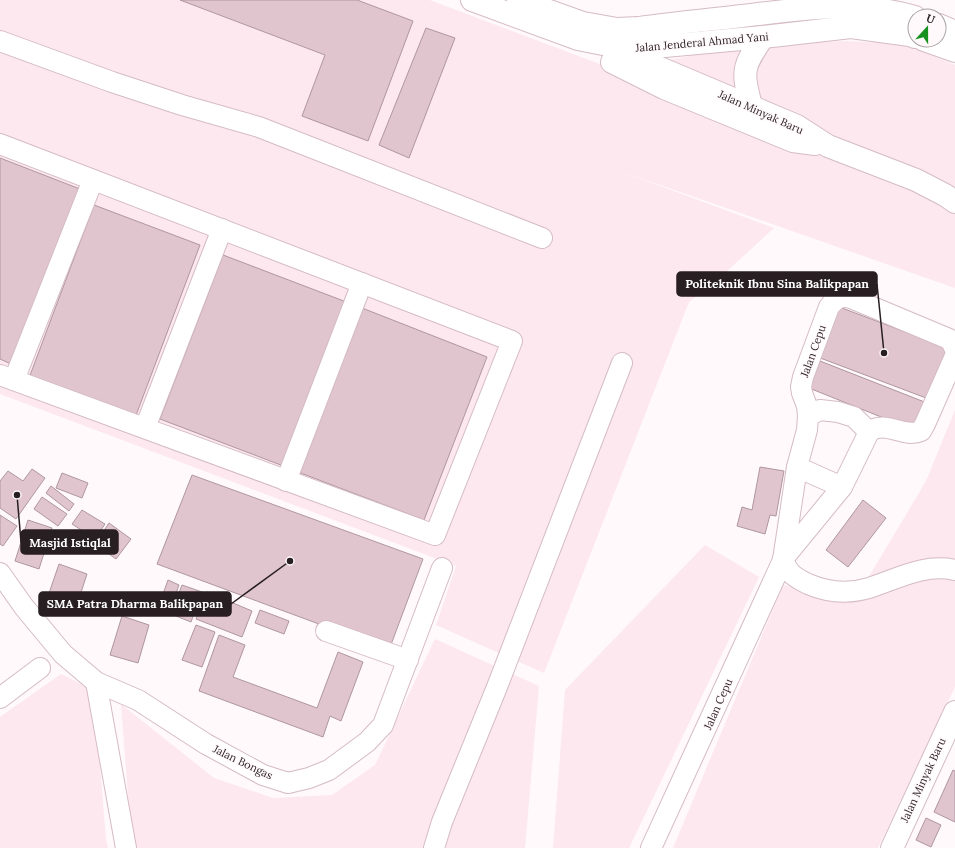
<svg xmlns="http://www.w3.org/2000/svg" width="955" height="848" font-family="Lora,serif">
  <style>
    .built { fill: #fde8ef }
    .building { fill: #e0c5cf; stroke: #af96a0 }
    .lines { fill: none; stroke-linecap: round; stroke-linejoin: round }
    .minor-casing { stroke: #d5bbc5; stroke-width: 22 }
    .major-casing { stroke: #d5bbc5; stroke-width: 24 }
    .minor { stroke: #fff; stroke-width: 20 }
    .major { stroke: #fff; stroke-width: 22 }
    .labels { text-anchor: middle; stroke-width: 3; stroke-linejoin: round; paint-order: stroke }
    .street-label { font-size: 11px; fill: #281f22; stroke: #fff9fb }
    .leader { fill: none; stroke: #281f22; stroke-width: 1.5 }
    .callout-dot { fill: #281f22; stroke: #fff9fb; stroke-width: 1.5 }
    .callout { fill: #281f22; stroke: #281f22; stroke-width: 1.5 }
    .callout-label { font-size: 12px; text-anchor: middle; font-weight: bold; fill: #fff }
  </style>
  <rect width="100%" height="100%" fill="#fff9fb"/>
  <g class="built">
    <polygon points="0,0 430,0 618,71 630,67 755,44 846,41 905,44 955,65 955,288 617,170 774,228 714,283 689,302 544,673 436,625 456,566 0,394"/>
    <polygon points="955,410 955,687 878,848 673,848 783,585 855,600 926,481"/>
    <polygon points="705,545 759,577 629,848 553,848 565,690"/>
    <polygon points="435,639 539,686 525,848 132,848 121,704 214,778 273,798 332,795 375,765"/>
    <polygon points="61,674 94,690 106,840 108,848 0,848 0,717"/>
  </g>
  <g class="building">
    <polygon points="180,0 357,0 413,21 368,141 302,116 325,55"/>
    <polygon points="426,28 455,38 409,158 379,145"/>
    <polygon points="0,158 80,189 11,364 0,359"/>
    <polygon points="94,205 200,245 135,418 29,378"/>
    <polygon points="223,255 349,303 286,467 160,419"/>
    <polygon points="834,305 953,350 934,401 815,356"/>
    <polygon points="362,308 487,357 424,520 298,472"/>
    <polygon points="820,361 927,403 916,431 809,388"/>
    <polygon points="760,467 784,471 776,516 770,515 765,534 737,526 742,507 752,510"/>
    <polygon points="32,469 45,478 16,519 0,508 0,481 8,471 23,481"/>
    <polygon points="62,473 88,483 82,498 56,488"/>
    <polygon points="192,475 423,559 389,650 157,564"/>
    <polygon points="51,486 74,504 69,511 46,493"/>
    <polygon points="42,497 67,514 58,526 34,509"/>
    <polygon points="863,500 886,518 848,567 826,550"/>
    <polygon points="82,510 105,524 95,539 72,524"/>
    <polygon points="0,515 17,526 3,546 0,544"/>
    <polygon points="28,520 52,528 39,569 15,561"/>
    <polygon points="109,523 131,539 116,559 95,544"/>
    <polygon points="59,564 87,574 74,614 45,605"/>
    <polygon points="168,580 179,585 174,599 163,594"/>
    <polygon points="182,585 202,592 191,622 171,614"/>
    <polygon points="207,592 252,611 242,637 196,619"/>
    <polygon points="260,610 289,621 284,634 255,623"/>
    <polygon points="122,616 149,625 138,663 110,655"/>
    <polygon points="196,625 215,632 202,667 182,660"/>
    <polygon points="219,635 245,645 233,677 317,708 338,652 363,662 341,721 330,716 323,737 199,691"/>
    <polygon points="953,770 955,771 955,822 934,812"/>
    <polygon points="926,818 941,825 931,847 916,840"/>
  </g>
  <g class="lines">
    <defs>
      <g id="minor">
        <polyline points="0,41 112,82 182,105 259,127 542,238"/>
        <polyline points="0,144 512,341 435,535 0,375"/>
        <polyline points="14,380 93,180"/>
        <polyline points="808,416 820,410 838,412 854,417 869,432"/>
        <polyline points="145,428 222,229"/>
        <polyline points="797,467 842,487"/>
        <polyline points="286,481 362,283"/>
        <path d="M783 559 842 487 869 432C885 419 904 439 921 431L925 424 955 356"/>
        <path d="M783 560C789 574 794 577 808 584 827 592 849 594 869 588 897 579 924 563 955 570"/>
        <polyline points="0,573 24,607 63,654 96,682 138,700 206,744 263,775 288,783 309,778 329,770 367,742 383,725 442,568"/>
        <polyline points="326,631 408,660"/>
        <polyline points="96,682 126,848"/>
        <polyline points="0,698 40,668"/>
        <polyline points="434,848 442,822 497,687 622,363"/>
        <path d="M651 848 783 560 797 467 807 430 808 416 807 406 802 393 801 387 803 377 829 307C835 299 840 295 851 298L949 339 952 343 955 349"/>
      </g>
      <g id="major">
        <polyline points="472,0 578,39 613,46 643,48 763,37 851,27 910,35 915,37"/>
        <path d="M518 0 583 23 617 29 639 28C673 23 708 20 742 16 800 9 857 0 915 17"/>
        <polyline points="592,25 613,46 636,58 797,126 828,146 916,180 945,195 955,202"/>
        <polyline points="939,25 955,32"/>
        <polyline points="924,40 955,51"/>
        <polyline points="612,62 664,88 793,141 815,144"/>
        <path d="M751 106C742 70 742 68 763 37"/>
        <polyline points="892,848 955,712"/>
      </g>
    </defs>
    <use href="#minor" class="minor-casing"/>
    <use href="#major" class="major-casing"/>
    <use href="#minor" class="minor"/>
    <use href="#major" class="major"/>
  </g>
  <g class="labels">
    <g class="street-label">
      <text transform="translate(702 42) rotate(-5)" y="4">Jalan Jenderal Ahmad Yani</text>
      <text transform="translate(761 112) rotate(24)" y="4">Jalan Minyak Baru</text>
      <text transform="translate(813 351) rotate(-70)" y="4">Jalan Cepu</text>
      <text transform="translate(718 704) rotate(-66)" y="4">Jalan Cepu</text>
      <text transform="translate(243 762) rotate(26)" y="4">Jalan Bongas</text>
      <text transform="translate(923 780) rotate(-65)" y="4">Jalan Minyak Baru</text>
    </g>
  </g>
  <path class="leader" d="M884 353L877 284M17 495L21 542M290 561L231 604"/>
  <g class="callout-dot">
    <circle cx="884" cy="353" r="4"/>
    <circle cx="17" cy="495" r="4"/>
    <circle cx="290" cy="561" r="4"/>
  </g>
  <g class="callout">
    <rect x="677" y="272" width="200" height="24" rx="4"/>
    <rect x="21" y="530" width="97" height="24" rx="4"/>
    <rect x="39" y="592" width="192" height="24" rx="4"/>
  </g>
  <g class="callout-label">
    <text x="777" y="288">Politeknik Ibnu Sina Balikpapan</text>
    <text x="70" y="547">Masjid Istiqlal</text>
    <text x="135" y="608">SMA Patra Dharma Balikpapan</text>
  </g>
  <g transform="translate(927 28) rotate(21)"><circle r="19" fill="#fff9fb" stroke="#a9a2a4"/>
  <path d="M0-3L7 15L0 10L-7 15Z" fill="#17911f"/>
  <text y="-6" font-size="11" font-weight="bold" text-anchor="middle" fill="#281f22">U</text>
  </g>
</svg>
